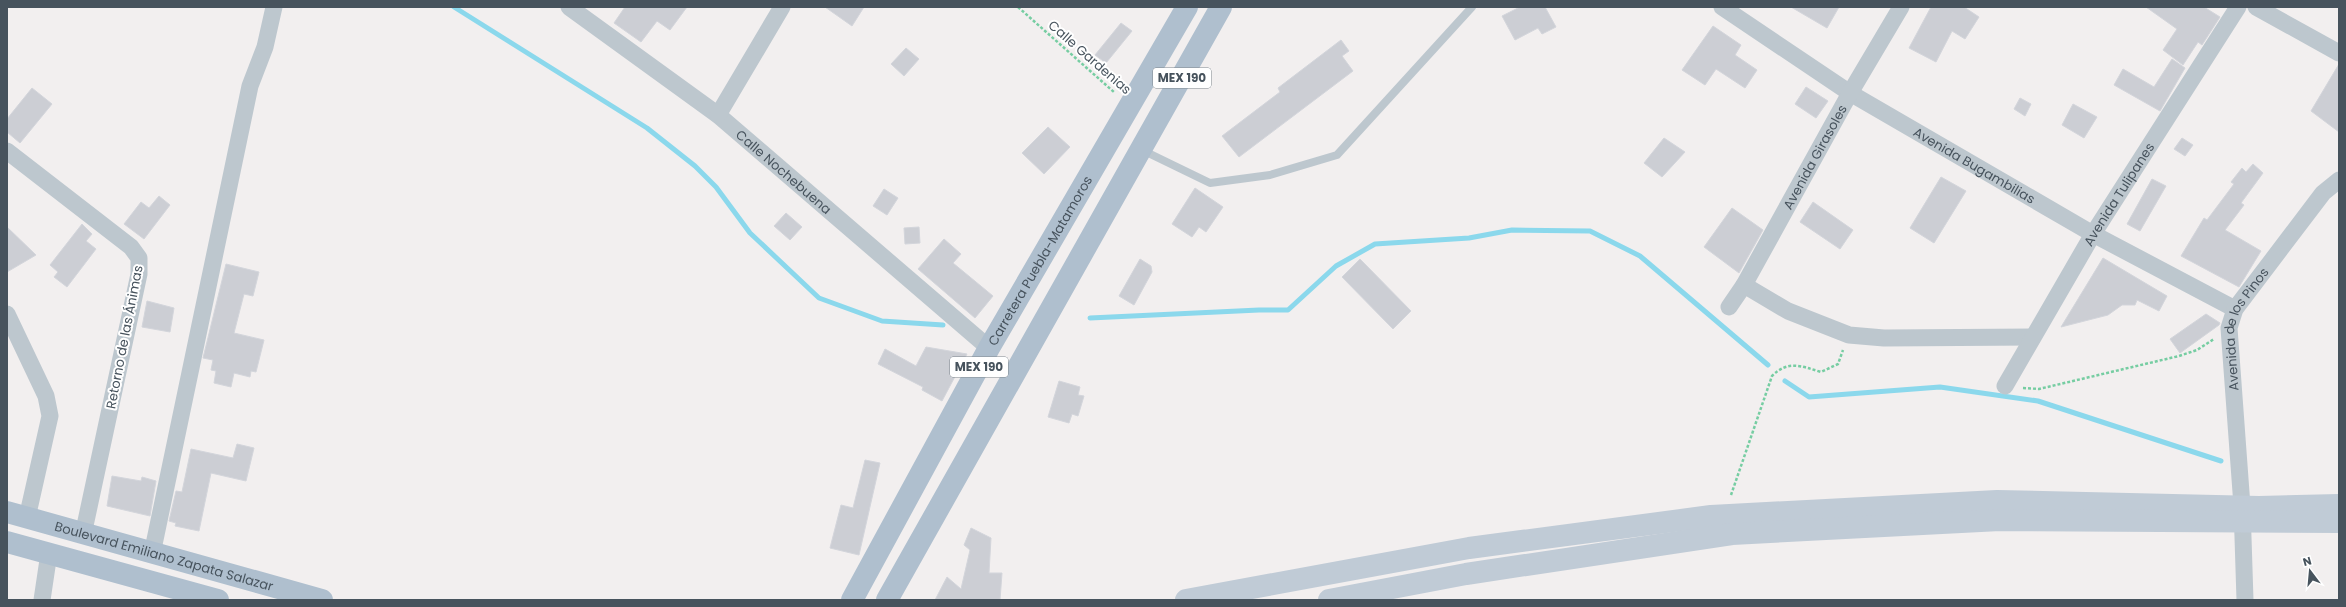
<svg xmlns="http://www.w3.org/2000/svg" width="2346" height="607" font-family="Poppins,sans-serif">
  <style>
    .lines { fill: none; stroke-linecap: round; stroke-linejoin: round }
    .stream { stroke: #8bd8ec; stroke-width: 5 }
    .building { fill: #ccced4; stroke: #d3d5db }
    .path { stroke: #76cda2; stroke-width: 2.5; stroke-dasharray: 3 2; stroke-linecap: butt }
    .lane { stroke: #bdc7ce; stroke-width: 8 }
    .street { stroke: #bdc7ce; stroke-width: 17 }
    .secondary { stroke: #c0cbd6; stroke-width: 22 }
    .primary { stroke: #afbfce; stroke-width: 22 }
    .labels { text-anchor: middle; stroke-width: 4; stroke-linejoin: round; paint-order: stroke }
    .shield { fill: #fff; stroke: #7e878e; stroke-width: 1 }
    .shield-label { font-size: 12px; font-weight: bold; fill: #47535d }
    .street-label { font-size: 13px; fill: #47535d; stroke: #fff }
  </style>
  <rect width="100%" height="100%" fill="#f2efef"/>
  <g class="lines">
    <g class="stream">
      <polyline points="454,7 647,128 695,166 716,187 750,233 819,298 882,321 943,325"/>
      <polyline points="1090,318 1259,310 1288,310 1336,266 1375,244 1469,238 1512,230 1590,231 1640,256 1768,365"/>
      <polyline points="1785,381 1809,397 1940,387 2038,401 2221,461"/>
    </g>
  </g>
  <g class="building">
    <polygon points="625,7 687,7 670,30 657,21 641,42 614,23"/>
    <polygon points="825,7 864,7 852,26"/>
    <polygon points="1520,7 1545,7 1556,27 1542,34 1538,28 1515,40 1502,16"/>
    <polygon points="1791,7 1839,7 1827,28"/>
    <polygon points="1931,7 1964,7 1979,17 1965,39 1952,31 1936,62 1909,48"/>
    <polygon points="2146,7 2204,7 2220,17 2202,45 2198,42 2183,65 2163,50 2177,29"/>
    <polygon points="1121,23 1132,31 1106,63 1095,55"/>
    <polygon points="1713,26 1741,45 1735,55 1757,70 1745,88 1716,69 1705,85 1682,70"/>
    <polygon points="1341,40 1349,51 1342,56 1353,71 1239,157 1222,136 1280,92 1278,88"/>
    <polygon points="906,48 919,59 904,76 891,64"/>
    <polygon points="2172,59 2185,68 2160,111 2114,85 2123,69 2154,87"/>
    <polygon points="2339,64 2339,132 2311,111"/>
    <polygon points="1806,87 1828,101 1816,118 1795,104"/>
    <polygon points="32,88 52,104 20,143 7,132 7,119"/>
    <polygon points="2020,98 2031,104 2025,116 2014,109"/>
    <polygon points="2073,104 2097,117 2084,138 2062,125"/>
    <polygon points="1048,127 1070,147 1044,174 1022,153"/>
    <polygon points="1664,138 1685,152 1662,177 1644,163"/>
    <polygon points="2182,138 2193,145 2185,156 2174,149"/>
    <polygon points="2253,164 2263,173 2241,203 2244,205 2225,230 2261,251 2239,287 2181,256 2204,218 2207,220 2234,184 2231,182 2242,168 2246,172"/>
    <polygon points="1941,177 1966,191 1934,243 1910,228"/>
    <polygon points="2152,179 2166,186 2140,231 2127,224"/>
    <polygon points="1195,188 1223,207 1206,232 1199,227 1192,237 1172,224"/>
    <polygon points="884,189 898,198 887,215 873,206"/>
    <polygon points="159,196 170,205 144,239 124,224 141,202 149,208"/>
    <polygon points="1813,202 1853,230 1840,249 1800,222"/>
    <polygon points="1732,208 1763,230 1739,273 1704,247"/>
    <polygon points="786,213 802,227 790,240 774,226"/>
    <polygon points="82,224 92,234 86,241 96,249 67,287 54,277 58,272 50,265"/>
    <polygon points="7,227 36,255 7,272"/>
    <polygon points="919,227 920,243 905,244 904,228"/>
    <polygon points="944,239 961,254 953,263 993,296 975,318 918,269"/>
    <polygon points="2103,258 2167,296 2159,311 2137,300 2135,305 2122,305 2108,315 2061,327"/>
    <polygon points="1140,259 1151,266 1152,272 1134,305 1119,296"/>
    <polygon points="1360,259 1411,311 1393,329 1342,277"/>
    <polygon points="226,264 259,272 253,296 244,294 234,333 264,340 256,372 251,371 250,377 234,373 231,387 214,383 216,371 211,370 213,360 203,358"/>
    <polygon points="147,301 174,308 170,332 142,327"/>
    <polygon points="2206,314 2220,323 2219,325 2180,353 2170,339"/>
    <polygon points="926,347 967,354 942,401 922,390 923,387 878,364 885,349 916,366"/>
    <polygon points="1059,381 1080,387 1078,395 1084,396 1078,416 1072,414 1069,423 1048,417"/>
    <polygon points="237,444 254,448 246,481 211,473 199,531 175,526 176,523 169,521 176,491 182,492 191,449 233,458"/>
    <polygon points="865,460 880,463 859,555 830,548 841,505 853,508"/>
    <polygon points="112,476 141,481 142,477 156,481 150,516 107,506"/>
    <polygon points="971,528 991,538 989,573 1002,573 1000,600 935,600 947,577 961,589 970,550 964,545"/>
  </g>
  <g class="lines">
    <g class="path">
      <polyline points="1018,7 1115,93"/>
      <polyline points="2023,388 2039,389 2179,356 2197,350 2214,339"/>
      <path d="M1731 495 1772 376C1788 360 1801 366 1821 372L1838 364 1843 350"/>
    </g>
    <polyline class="lane" points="1142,150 1210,183 1270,175 1337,155 1472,7"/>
    <g class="street">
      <path id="s1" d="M569 7 718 115 989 348"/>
      <path id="s2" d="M1722 7 1850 93 2093 234 2235 309"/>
      <polyline points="2256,7 2339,53"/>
      <polyline points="718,115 782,7"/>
      <polyline points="7,151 131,247 139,258 139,274 83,535"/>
      <polyline points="1744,285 1788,311 1849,335 1884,338 2033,337"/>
      <path id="s3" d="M1729 307 1744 285 1850 93 1901 7"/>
      <polyline points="7,314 46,396 50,416 27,518"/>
      <path id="s4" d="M2005 386 2093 234 2238 7"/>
      <polyline points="152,554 250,86 265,47 274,7"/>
      <polyline points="42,600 49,553"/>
      <path id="s5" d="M2245 600 2242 506 2229 328 2235 309 2323 193 2339 180"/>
    </g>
    <g class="secondary">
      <polyline points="1186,600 1469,548 1711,516 1997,501 2259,507 2339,505"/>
      <polyline points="1329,600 1466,574 1732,534 2000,520 2339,522"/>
    </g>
    <g class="primary">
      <path id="s6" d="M7 512 322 600"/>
      <polyline points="7,542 218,600"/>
      <path id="s7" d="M852 600 989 348 1187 7"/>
      <polyline points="887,600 1221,7"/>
    </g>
  </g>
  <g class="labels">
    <g class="shield">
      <rect x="1153" y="68" width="58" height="20" rx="3"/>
      <rect x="950" y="357" width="58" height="20" rx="3"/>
    </g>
    <g class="shield-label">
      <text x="1182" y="82">MEX 190</text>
      <text x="979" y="371">MEX 190</text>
    </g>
    <g class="street-label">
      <text transform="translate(1090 57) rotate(41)" y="5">Calle Gardenias</text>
      <text dy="5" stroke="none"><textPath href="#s3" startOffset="173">Avenida Girasoles</textPath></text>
      <text dy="5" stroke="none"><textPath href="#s2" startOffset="298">Avenida Bugambilias</textPath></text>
      <text dy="5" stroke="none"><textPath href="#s1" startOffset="271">Calle Nochebuena</textPath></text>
      <text dy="5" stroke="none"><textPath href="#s4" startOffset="223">Avenida Tulipanes</textPath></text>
      <text dy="5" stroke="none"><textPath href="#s7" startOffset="388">Carretera Puebla-Matamoros</textPath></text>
      <text dy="5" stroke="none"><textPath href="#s5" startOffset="276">Avenida de los Pinos</textPath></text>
      <text transform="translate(124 337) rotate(-79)" y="5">Retorno de las Ánimas</text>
      <text dy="5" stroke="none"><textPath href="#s6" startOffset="163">Boulevard Emiliano Zapata Salazar</textPath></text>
    </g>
  </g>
  <rect width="2346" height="607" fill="none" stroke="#47535d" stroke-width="16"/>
  <g transform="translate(2310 571) rotate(344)" stroke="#ffffff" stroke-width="3" paint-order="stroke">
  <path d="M0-3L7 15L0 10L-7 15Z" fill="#47535d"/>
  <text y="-6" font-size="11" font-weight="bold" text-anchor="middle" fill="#47535d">N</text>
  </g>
</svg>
